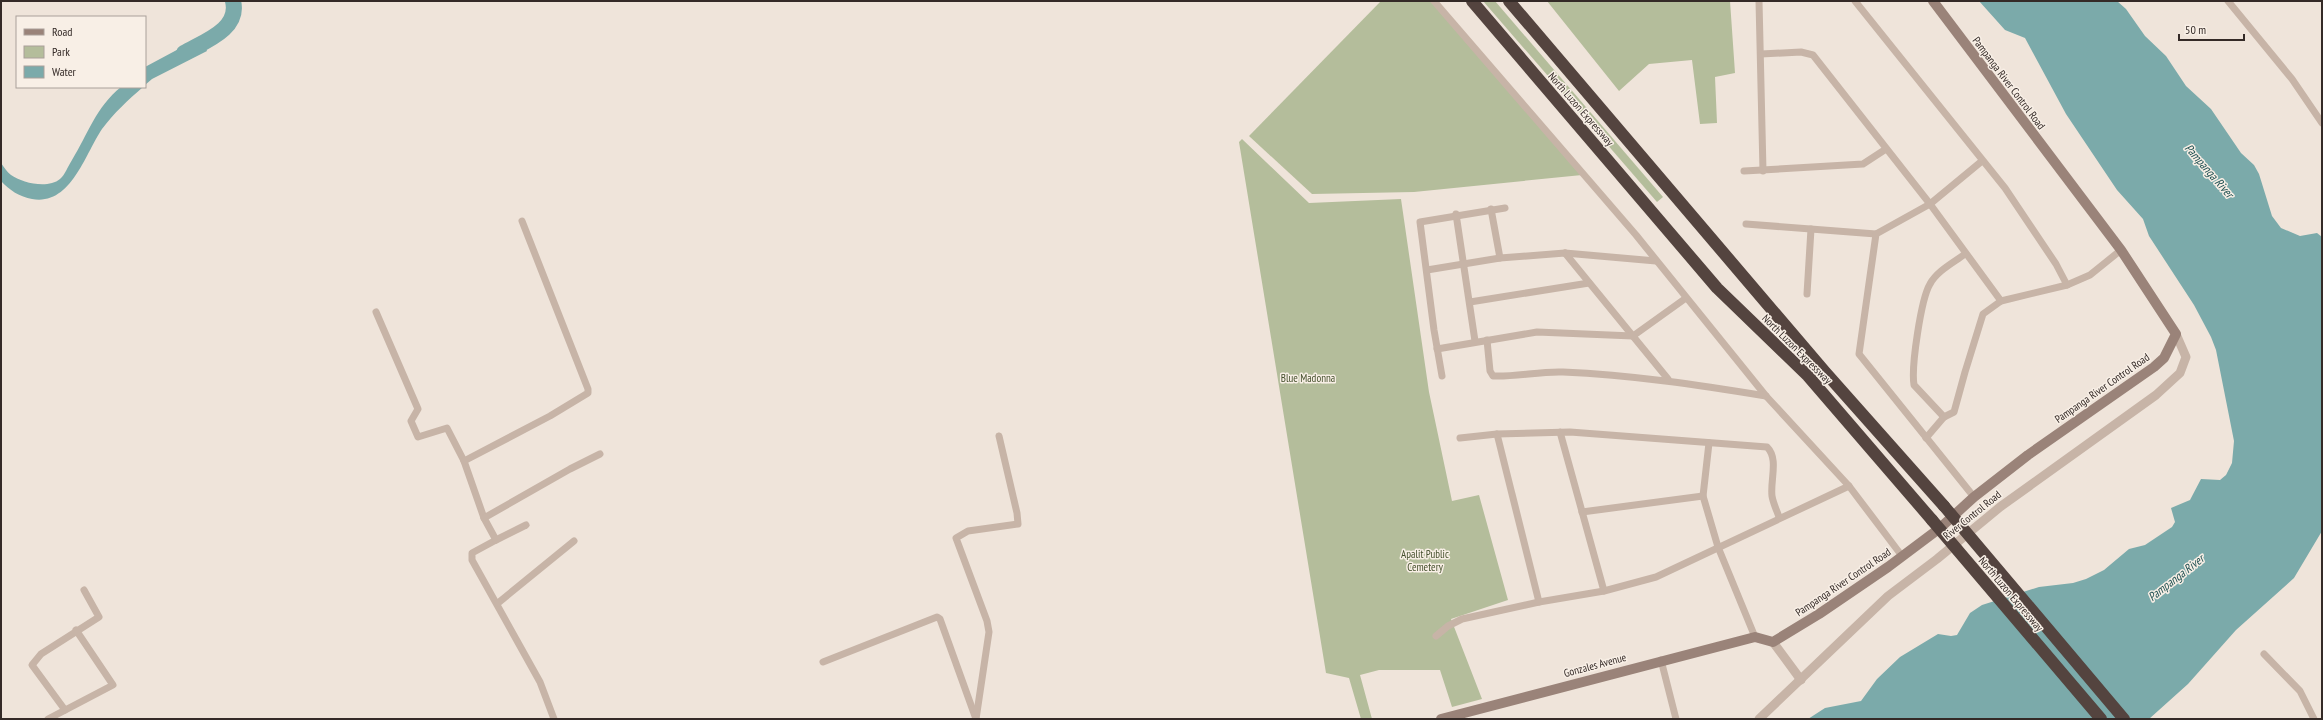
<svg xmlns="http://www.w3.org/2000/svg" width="2323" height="720" font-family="'PT Sans Narrow',sans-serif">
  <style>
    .green { fill: #b4bd9b }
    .water { fill: #7baaaa }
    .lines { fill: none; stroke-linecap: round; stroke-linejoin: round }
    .river { stroke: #7baaaa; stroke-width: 16 }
    .minor { stroke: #c7b4a7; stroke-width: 7 }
    .tertiary { stroke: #c7b4a7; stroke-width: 9 }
    .secondary { stroke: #9a8379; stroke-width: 10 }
    .motorway { stroke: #54443f; stroke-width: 12 }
    .motorway-bridge { stroke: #54443f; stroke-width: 12 }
    .labels { text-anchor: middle; stroke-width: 3; stroke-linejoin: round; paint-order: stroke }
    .street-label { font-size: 11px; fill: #342a27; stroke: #f8efe6 }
    .park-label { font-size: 11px; fill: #45502d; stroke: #f8efe6 }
    .water-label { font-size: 12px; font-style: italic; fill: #205152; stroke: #f8efe6 }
  </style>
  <rect width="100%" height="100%" fill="#efe4da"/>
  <g class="green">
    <polygon points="1381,1 1434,1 1582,175 1414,192 1312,194 1249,136"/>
    <polygon points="1483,1 1495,1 1663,197 1657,202"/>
    <polygon points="1547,1 1730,1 1735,73 1715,77 1717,123 1700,124 1692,60 1649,64 1619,91"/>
    <polygon points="1242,139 1309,203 1401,199 1429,392 1452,501 1479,495 1508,600 1451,619 1482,699 1452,707 1440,670 1379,670 1360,675 1372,719 1361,719 1349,678 1326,673 1239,142"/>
  </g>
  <g class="water">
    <polygon points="1979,1 2117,1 2126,9 2145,36 2166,56 2186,86 2211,109 2241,153 2254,165 2259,174 2272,216 2281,228 2300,236 2317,233 2322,237 2322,531 2294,578 2236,630 2188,684 2149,719 1808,719 1825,708 1861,701 1877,679 1900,657 1938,634 1951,636 1957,635 1970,613 1982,605 2039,587 2073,583 2086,579 2104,570 2129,549 2145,545 2172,527 2175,522 2171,508 2190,500 2201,479 2220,480 2226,475 2232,463 2234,441 2216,350 2211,337 2194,305 2149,236 2143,219 2117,190 2066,114 2025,38 2005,30"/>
    <polygon points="201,37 207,51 152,79 145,85 145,67"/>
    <path d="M121 87H143C128 100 114 113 102 129 85 154 71 206 32 199 20 197 9 190 1 181V163C4 167 7 172 11 175 22 183 48 189 60 179 65 175 68 166 72 160 88 134 96 107 121 87Z"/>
  </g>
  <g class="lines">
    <path class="river" d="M184 53C205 41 240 29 233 1"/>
    <g class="minor">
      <polyline points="1434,1 1636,235 1766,396 1849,486 1902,556"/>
      <polyline points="1759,1 1763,171"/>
      <polyline points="1855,1 2005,188 2056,264 2067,285 2090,275 2121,250"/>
      <polyline points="2228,1 2292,79 2322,123"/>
      <polyline points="1761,54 1801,52 1813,55 1930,204 2001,301"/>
      <polyline points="1744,171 1863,164 1886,149"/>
      <polyline points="1491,209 1500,258"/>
      <polyline points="1456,214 1475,341"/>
      <polyline points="1746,224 1876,234"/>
      <polyline points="1565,253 1668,379"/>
      <path d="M1965 254C1953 263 1937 271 1930 284 1921 299 1911 367 1914 385L1944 417 1954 412 1965 372 1983 314 2001 301 2067 285"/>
      <polyline points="1427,270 1500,258 1565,253 1656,261"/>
      <polyline points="1807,294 1811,229"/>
      <polyline points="1470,302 1589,283"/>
      <polyline points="376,312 418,409 411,421 418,437 447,428 464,461 484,518 496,540 472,553 472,560 540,682 554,719"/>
      <path d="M1487 340 1490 371 1493 376C1517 377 1540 371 1563 372 1632 375 1699 385 1766 396"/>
      <polyline points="1437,349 1537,332 1633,336 1686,298"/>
      <polyline points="1442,376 1434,330 1420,222 1505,208"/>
      <polyline points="1560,432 1604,591"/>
      <polyline points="1497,434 1539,602"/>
      <path d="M1460 438 1497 434 1570 432 1767 447C1779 459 1770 480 1772 496 1773 503 1777 511 1779 517"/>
      <polyline points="1926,438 1944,417"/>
      <polyline points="1709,443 1703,496 1718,547 1755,637"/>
      <polyline points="464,461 550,416 588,393 588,389 522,221"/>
      <polyline points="1974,497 1859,354 1876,234 1930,204 1982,161"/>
      <polyline points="1582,512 1703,496"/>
      <polyline points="484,518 570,469 600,454"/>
      <polyline points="496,540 526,525"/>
      <polyline points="498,603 574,541"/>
      <polyline points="1436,636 1448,626 1462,619 1539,602 1604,591 1656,577 1849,486"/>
      <polyline points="2264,654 2300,691 2314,719"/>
      <polyline points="1661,660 1676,719"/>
      <polyline points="823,662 937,617 940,619 976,719"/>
      <polyline points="65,710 32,665 41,654 99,617 84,590"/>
      <polyline points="48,719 113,685 76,630"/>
      <polyline points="976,719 989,632 987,621 956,538 968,531 1018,524 1017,513 999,436"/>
    </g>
    <g class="tertiary">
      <polyline points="1773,642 1801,680"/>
      <polyline points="1759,719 1888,596 1937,559 2000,507 2156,395 2180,373 2186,357 2176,334"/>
    </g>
    <polyline class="secondary" points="1441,719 1755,637 1773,642 1819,614 1888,567 1940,528 1974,497 2028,455 2154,367 2164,358 2176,334 2121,250 1933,1"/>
    <g class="motorway">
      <polyline points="1472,1 1717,288 1808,376 1932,520"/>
      <polyline points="1509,1 1825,372 1944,506"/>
    </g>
    <g class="motorway-bridge">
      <polyline points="1944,506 2124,719"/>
      <polyline points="1932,520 2101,719"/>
    </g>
  </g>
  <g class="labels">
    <g class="street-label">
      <text transform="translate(2009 83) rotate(53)" y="4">Pampanga River Control Road</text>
      <text transform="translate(1581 109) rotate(49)" y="4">North Luzon Expressway</text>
      <text transform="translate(1797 349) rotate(45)" y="4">North Luzon Expressway</text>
      <text transform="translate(2102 388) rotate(-35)" y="4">Pampanga River Control Road</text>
      <text transform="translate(1972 515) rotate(-39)" y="4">River Control Road</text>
      <text transform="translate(1843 582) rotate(-34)" y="4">Pampanga River Control Road</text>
      <text transform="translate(2011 594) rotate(50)" y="4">North Luzon Expressway</text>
      <text transform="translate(1595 665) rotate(-15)" y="4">Gonzales Avenue</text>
    </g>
    <g class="park-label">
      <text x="1308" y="382">Blue Madonna</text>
      <text x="1425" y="558">Apalit Public<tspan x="1425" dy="13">Cemetery</tspan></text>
    </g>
    <g class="water-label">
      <text transform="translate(2209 171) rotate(49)" y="4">Pampanga River</text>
      <text transform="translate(2176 578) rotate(-38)" y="4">Pampanga River</text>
    </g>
  </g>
  <rect width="2323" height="720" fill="none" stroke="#342a27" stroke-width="4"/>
  <rect x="16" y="16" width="130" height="72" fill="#f8efe6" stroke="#aaa09a"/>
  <rect x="24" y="29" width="20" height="6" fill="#9a8379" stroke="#aaa09a"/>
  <text x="52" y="36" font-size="12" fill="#342a27">Road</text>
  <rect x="24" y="46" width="20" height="12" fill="#b4bd9b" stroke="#aaa09a"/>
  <text x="52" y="56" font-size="12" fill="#342a27">Park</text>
  <rect x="24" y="66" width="20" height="12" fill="#7baaaa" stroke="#aaa09a"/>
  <text x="52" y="76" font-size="12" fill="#342a27">Water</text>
  <path d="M2179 34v6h65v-6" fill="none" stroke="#342a27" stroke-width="2"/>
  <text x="2185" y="34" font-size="12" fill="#342a27" stroke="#f8efe6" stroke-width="3" paint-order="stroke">50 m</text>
</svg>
